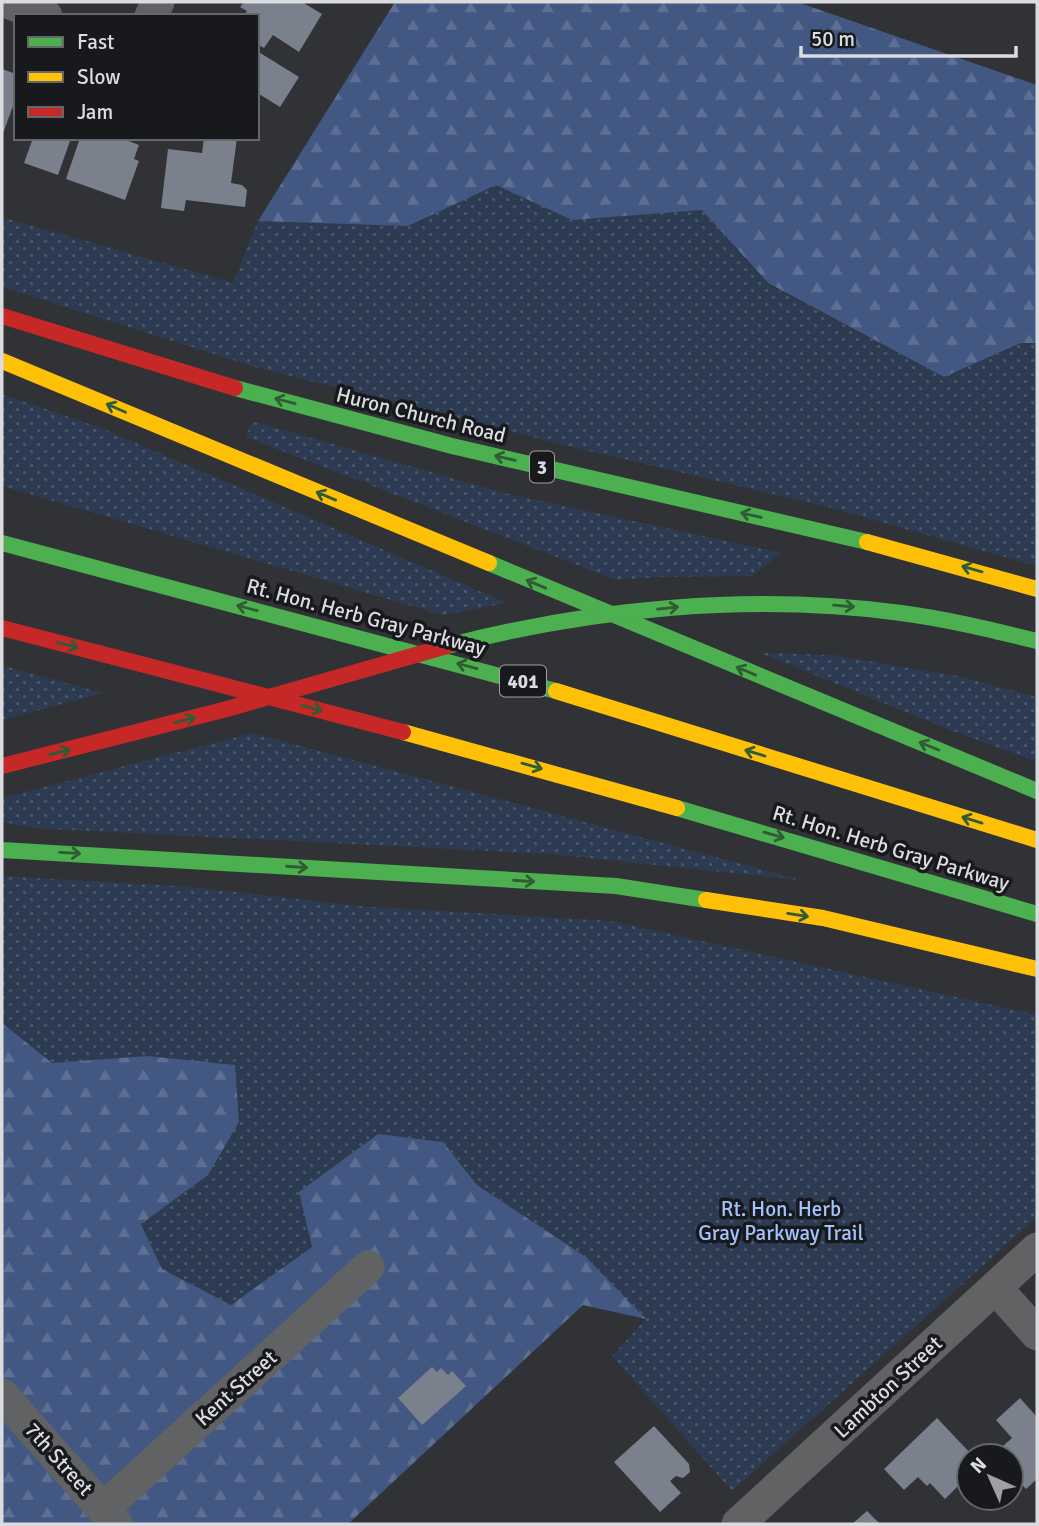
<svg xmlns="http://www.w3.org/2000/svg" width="1039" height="1526" font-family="Signika,sans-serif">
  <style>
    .grass { fill: url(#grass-dots) }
    .forest { fill: url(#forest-firs) }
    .building { fill: #7a818c }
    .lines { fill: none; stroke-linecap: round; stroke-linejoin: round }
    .street { stroke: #616263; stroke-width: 33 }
    .fast { stroke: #4caf50; stroke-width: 16 }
    .slow { stroke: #ffc107; stroke-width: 16 }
    .jam { stroke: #c62828; stroke-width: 16 }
    .oneway { stroke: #2f5c33 }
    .labels { text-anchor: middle; stroke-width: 7; stroke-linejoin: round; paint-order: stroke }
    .shield { fill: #18191c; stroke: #a0a2a5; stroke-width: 2 }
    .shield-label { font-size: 19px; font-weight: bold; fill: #dadce0 }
    .street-label { font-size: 21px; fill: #dadce0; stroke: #18191c }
    .park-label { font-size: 21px; fill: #a2c3fd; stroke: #18191c }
  </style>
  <defs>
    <pattern id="grass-dots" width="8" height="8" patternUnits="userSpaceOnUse" patternTransform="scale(1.75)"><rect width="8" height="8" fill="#2d3b52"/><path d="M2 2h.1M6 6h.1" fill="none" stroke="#4b576b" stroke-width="1.8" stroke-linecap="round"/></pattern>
    <pattern id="forest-firs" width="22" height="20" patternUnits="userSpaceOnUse" patternTransform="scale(1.75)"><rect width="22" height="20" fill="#425882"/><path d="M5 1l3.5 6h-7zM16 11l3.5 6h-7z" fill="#5d6f93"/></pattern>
  </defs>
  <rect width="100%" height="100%" fill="#303235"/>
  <g class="grass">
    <polygon points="496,184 572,220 702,210 768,284 944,377 1022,343 1037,343 1037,566 828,507 568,446 255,367 2,287 2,217 233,283 258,221 408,226"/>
    <polygon points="2,394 101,428 507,603 443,615 2,486"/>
    <polygon points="252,421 504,493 781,553 752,576 660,577 616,580 246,437"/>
    <polygon points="761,653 832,655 957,676 1037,697 1037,762 948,729"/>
    <polygon points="2,665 102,693 2,720"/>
    <polygon points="252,733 801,880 550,854 33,828 2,822 2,798"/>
    <polygon points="2,876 192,887 358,906 611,921 1037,1015 1037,1217 732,1491 612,1356 646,1319 586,1257 477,1185 443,1142 378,1134 299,1192 312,1247 265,1287 231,1305 162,1269 141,1223 208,1175 147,1056 52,1063 2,1023"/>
  </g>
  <g class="forest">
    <polygon points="395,2 797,2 1037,85 1037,343 1021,343 944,377 768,283 702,210 572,220 496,185 408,226 258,221"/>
    <polygon points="2,1023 52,1063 147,1056 235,1065 239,1122 208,1175 141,1224 162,1269 231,1305 312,1247 299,1192 378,1134 443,1142 477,1185 586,1257 646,1319 583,1305 348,1524 2,1524"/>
  </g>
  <g class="building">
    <polygon points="244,2 302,2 322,14 299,52 273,35 264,48 257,44 257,16 244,16 247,11 240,7"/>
    <polygon points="257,51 299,77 280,107 259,94 257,97"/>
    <polygon points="2,69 16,74 16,98 2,136"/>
    <polygon points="33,138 71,138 58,175 24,163"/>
    <polygon points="80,138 121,138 139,145 134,159 139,161 125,200 66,179"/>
    <polygon points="204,138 237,138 231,183 242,185 247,190 245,207 186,200 184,211 161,208 168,149 202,153"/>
    <polygon points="432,1367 437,1372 441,1368 448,1375 452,1371 466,1386 422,1425 398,1398"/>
    <polygon points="1020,1398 1037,1417 1037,1479 1026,1489 1011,1473 1011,1456 996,1456 994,1454 1012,1438 996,1420"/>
    <polygon points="937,1418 973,1456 969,1456 969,1475 945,1499 930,1483 927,1486 918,1477 904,1490 884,1469"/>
    <polygon points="654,1426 689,1464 690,1472 683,1478 676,1476 670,1481 681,1493 660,1512 614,1462"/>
    <polygon points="867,1511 880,1524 852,1524"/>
  </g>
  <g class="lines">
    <g class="street">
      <polyline points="7,2 46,16"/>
      <polyline points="151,16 158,2"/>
      <polyline points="996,1288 1037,1334"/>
      <polyline points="2,1395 116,1524"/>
      <polyline points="103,1509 368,1267"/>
      <polyline points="738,1524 1037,1249"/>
    </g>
    <g class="fast">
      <polyline points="235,388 452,446 867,542"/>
      <polyline points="2,543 556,691"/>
      <polyline points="489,563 1037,791"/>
      <path d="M447 646C594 608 750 593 901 613 947 619 992 630 1037 641"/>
      <polyline points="677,808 1037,914"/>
      <polyline points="2,850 616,886 706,900"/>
    </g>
    <g class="slow">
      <polyline points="2,361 489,563"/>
      <polyline points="867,542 1037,589"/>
      <polyline points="556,691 1037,840"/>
      <polyline points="403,732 677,808"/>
      <polyline points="706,900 823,918 1037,969"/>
    </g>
    <g class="jam">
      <polyline points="2,316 235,388"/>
      <polyline points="2,628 403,732"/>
      <polyline points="2,766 227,709 447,646"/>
    </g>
  </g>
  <defs><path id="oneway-shaft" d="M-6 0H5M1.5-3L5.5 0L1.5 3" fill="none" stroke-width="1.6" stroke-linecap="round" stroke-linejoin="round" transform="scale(1.75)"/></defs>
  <g class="oneway">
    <use href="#oneway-shaft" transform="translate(285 401) rotate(-165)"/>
    <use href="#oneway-shaft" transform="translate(116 408) rotate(-156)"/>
    <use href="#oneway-shaft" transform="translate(505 458) rotate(-167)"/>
    <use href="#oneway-shaft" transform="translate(326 496) rotate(-157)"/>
    <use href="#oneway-shaft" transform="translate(751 515) rotate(-167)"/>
    <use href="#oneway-shaft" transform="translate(972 569) rotate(-164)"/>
    <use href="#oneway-shaft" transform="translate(536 584) rotate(-157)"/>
    <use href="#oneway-shaft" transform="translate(844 606) rotate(5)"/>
    <use href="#oneway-shaft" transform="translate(247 608) rotate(-165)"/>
    <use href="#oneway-shaft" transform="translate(668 608) rotate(-6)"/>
    <use href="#oneway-shaft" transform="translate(68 645) rotate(15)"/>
    <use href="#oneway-shaft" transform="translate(467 666) rotate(-165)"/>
    <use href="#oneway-shaft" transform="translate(746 671) rotate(-157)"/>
    <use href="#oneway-shaft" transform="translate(312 708) rotate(15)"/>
    <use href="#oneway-shaft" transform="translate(185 720) rotate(-15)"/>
    <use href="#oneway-shaft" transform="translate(929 746) rotate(-158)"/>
    <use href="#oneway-shaft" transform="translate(60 752) rotate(-14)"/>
    <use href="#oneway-shaft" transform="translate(755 753) rotate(-163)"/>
    <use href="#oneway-shaft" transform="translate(532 766) rotate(16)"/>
    <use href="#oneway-shaft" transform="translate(972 820) rotate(-163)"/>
    <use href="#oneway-shaft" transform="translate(774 835) rotate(16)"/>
    <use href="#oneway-shaft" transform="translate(70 853) rotate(3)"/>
    <use href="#oneway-shaft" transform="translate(297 867) rotate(4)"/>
    <use href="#oneway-shaft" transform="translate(524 881) rotate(4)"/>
    <use href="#oneway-shaft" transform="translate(798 915) rotate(9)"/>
  </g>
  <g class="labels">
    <g class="shield">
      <rect x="530" y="451.5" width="24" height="31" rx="5"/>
      <rect x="500" y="665.5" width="46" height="31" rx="5"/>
    </g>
    <g class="shield-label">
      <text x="542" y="474">3</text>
      <text x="523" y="688">401</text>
    </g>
    <g class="street-label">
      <text transform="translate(421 415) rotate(14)" y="7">Huron Church Road</text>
      <text transform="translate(366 617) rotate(15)" y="7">Rt. Hon. Herb Gray Parkway</text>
      <text transform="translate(891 848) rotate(17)" y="7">Rt. Hon. Herb Gray Parkway</text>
      <text transform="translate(888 1387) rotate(-43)" y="7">Lambton Street</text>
      <text transform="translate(236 1388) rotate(-42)" y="7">Kent Street</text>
      <text transform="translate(59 1459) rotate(48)" y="7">7th Street</text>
    </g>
    <g class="park-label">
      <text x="781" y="1216">Rt. Hon. Herb<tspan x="781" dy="24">Gray Parkway Trail</tspan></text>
    </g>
  </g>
  <rect width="1039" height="1526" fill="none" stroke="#dadce0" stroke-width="7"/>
  <rect x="14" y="14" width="245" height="126" fill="#18191c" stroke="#66676a" stroke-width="2"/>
  <rect x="28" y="37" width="35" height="10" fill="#4caf50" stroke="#66676a" stroke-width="2"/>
  <text x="77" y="49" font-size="21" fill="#dadce0">Fast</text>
  <rect x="28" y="72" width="35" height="10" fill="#ffc107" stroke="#66676a" stroke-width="2"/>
  <text x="77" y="84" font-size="21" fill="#dadce0">Slow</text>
  <rect x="28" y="107" width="35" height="10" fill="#c62828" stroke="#66676a" stroke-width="2"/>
  <text x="77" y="119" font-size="21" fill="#dadce0">Jam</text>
  <g transform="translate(990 1477) rotate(315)"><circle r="33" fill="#18191c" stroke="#66676a" stroke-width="2"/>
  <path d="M0-5L12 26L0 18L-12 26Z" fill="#9ea0a4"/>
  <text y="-10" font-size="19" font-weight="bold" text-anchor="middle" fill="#dadce0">N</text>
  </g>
  <path d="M801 46v10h215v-10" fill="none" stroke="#dadce0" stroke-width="3.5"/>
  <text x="811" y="46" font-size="21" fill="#dadce0" stroke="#18191c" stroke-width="5" paint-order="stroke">50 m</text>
</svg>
